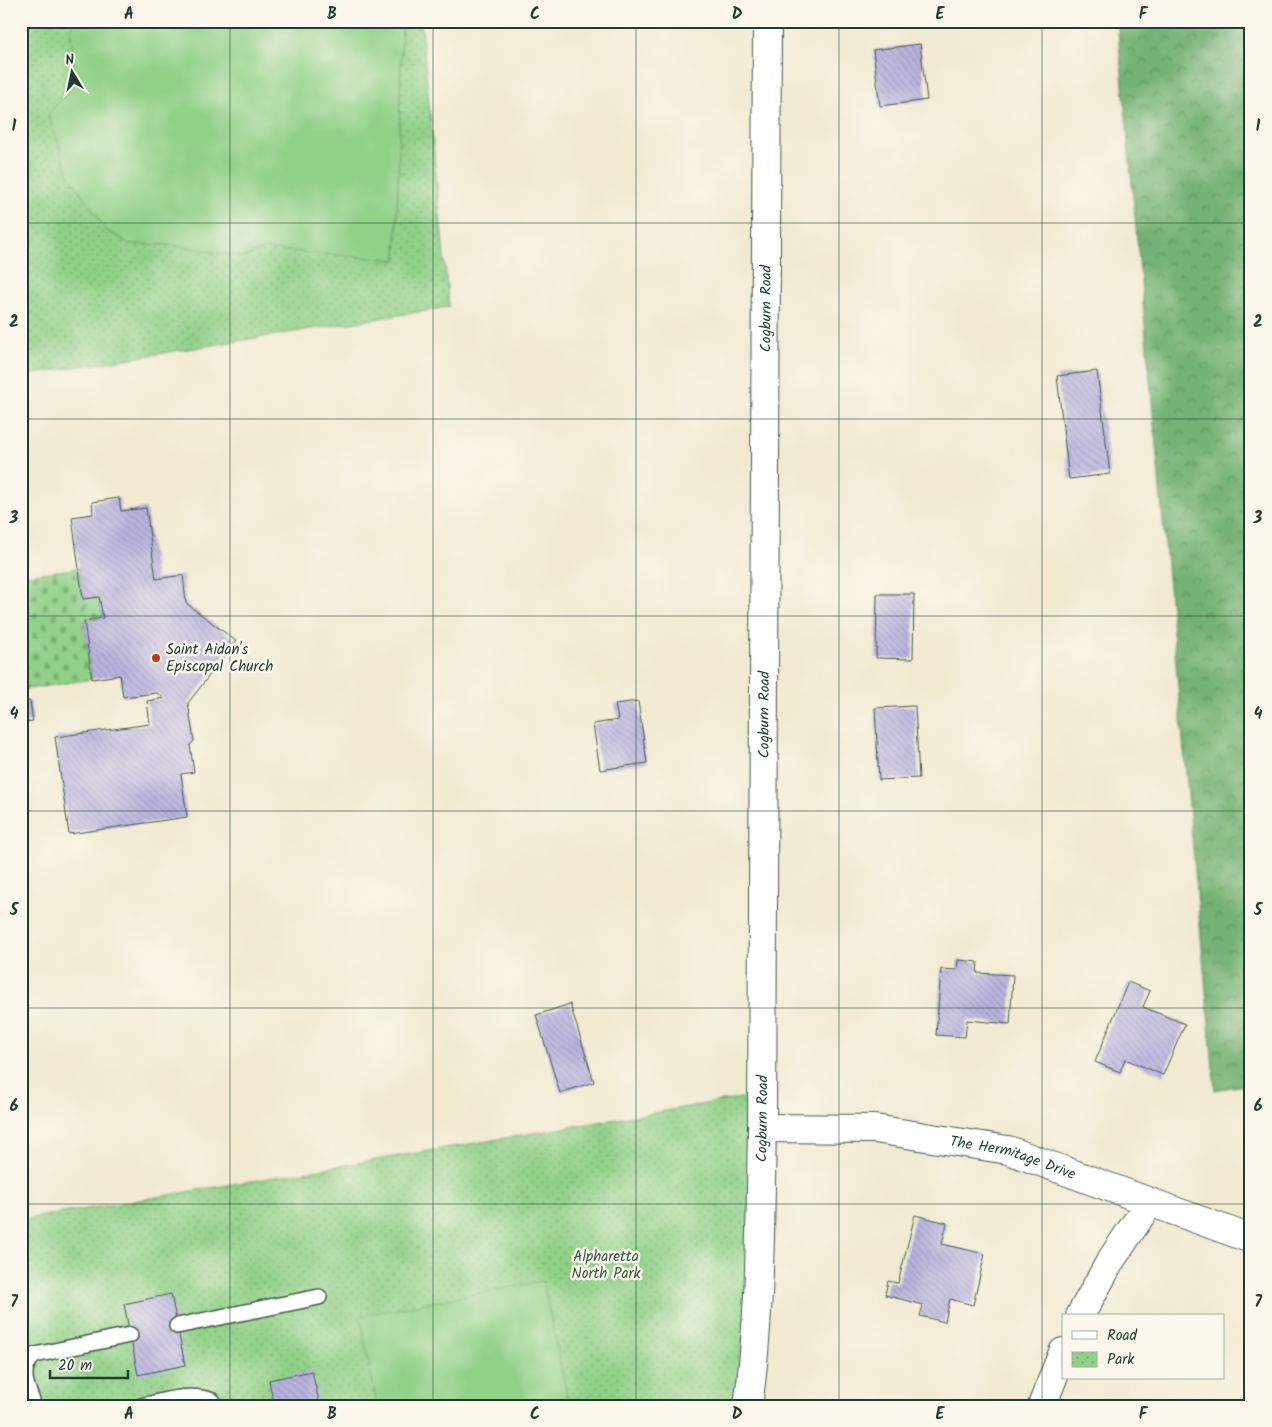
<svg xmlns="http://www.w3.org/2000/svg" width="1272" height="1427" font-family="Kalam,sans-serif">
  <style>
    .forest { fill: url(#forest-crowns); stroke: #4a7854 }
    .cemetery { fill: url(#cemetery-stones); stroke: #58865e }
    .park { fill: url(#park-dots); stroke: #58865e }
    .pitch { fill: #90d087; stroke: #58865e }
    .building { fill: url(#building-back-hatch) }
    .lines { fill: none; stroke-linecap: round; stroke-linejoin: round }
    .service-casing { stroke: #3e574c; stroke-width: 18 }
    .minor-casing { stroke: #3e574c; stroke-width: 30 }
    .tertiary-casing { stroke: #3e574c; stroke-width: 30 }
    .service { stroke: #fff; stroke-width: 15 }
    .minor { stroke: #fff; stroke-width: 28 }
    .tertiary { stroke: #fff; stroke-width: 28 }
    .grid { fill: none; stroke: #1f3d34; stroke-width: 1; stroke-opacity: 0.55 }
    .poi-dot { fill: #c8321e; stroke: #fbf7ec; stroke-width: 2 }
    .labels { text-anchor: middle; stroke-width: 5; stroke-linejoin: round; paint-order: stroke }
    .street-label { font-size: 15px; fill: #1f3d34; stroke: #fbf7ec }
    .poi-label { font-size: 15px; fill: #1f3d34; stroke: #fbf7ec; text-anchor: start }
    .park-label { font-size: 15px; fill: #365a45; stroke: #fbf7ec }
    .neatline { fill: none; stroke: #1f3d34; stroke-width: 2 }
    .grid-label { font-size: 16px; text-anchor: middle; font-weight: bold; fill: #1f3d34 }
  </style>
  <defs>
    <pattern id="forest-crowns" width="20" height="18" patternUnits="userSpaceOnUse" patternTransform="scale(1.25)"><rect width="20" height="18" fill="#74b274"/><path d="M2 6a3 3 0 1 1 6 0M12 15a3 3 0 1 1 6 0" fill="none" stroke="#5f9260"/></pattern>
    <pattern id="cemetery-stones" width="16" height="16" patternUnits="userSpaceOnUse" patternTransform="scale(1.25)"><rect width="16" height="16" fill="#90d087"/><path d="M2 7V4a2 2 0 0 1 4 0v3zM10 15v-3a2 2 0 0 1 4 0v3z" fill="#75aa6f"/></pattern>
    <pattern id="park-dots" width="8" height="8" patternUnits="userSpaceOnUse" patternTransform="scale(1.25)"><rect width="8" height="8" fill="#90d087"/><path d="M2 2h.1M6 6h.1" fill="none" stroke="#75aa6f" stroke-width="1.8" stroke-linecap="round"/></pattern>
    <pattern id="building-back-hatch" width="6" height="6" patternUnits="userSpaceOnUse" patternTransform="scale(1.25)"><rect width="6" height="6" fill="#bab4e0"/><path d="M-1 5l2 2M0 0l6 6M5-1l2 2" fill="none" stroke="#9794b6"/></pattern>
  </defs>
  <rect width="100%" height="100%" fill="#fbf7ec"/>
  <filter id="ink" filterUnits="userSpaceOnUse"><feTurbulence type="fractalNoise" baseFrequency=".02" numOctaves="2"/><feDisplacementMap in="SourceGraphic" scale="10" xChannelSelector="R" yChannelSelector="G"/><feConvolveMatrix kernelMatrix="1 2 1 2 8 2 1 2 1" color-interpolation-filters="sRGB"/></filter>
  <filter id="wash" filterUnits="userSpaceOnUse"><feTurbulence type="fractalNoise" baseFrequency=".0096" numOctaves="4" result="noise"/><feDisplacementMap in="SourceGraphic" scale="20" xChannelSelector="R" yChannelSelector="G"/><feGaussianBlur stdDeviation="1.12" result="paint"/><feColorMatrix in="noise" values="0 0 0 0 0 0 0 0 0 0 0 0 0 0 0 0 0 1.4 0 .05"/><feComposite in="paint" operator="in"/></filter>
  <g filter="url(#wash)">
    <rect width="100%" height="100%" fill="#f1ead1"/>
    <polygon class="forest" points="1117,21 1251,21 1251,1084 1215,1090"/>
    <polygon class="cemetery" points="79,568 83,599 99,597 103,618 84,621 92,679 21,690 21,576"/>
    <g class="park">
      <polygon points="21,21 421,21 449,307 21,376"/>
      <polygon points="776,1092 735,1406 21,1406 21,1220"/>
    </g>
    <g class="pitch">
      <polygon points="73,21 402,21 396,260 265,249 244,257 172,245 130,244 106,230 69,175 48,114 76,83 71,35"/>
      <polygon points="543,1281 569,1406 377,1406 360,1316"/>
    </g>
    <g id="blocks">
      <g class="building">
        <polygon points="920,44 927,100 880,106 873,50"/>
        <polygon points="1097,371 1110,474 1069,479 1057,376"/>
        <polygon points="119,498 121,511 146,508 156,579 183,575 186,603 236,641 188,703 194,741 190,745 194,772 181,774 187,817 69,834 55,737 150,724 147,701 164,698 157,693 123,697 120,675 92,679 84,621 103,618 99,597 83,599 72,517 93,514 92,502"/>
        <polygon points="877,594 914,594 913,659 876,658"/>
        <polygon points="30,701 33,721 21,723 21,702"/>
        <polygon points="638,701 647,763 600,770 593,724 618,720 615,704"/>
        <polygon points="915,706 919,778 879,780 875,708"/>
        <polygon points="958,960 978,962 977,973 1013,975 1010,1024 967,1020 965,1037 936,1035 941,969 957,970"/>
        <polygon points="1128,982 1150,991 1143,1007 1185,1024 1163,1075 1125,1059 1120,1072 1095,1062"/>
        <polygon points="570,1004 594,1082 560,1093 536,1015"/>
        <polygon points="915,1215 947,1223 942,1244 985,1254 973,1305 950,1299 945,1322 920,1316 923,1305 885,1295 888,1281 898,1283"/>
        <polygon points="171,1294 185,1365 138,1375 124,1304"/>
        <polygon points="312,1371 320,1406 274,1406 269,1380"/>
      </g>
    </g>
  </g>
  <g filter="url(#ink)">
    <use href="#blocks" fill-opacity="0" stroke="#3e574c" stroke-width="1"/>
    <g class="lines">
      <defs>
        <g id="service">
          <polyline points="177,1326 319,1297"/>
          <path d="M34 1406C27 1387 17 1369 35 1355L130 1335"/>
          <path d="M141 1406C165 1401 189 1392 213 1401L215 1406"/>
        </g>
        <g id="minor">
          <path id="s1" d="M762 1128 875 1129 1008 1150 1251 1239"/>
          <polyline points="1080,1316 1111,1260 1150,1202"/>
          <polyline points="1042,1406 1063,1352"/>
        </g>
        <g id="tertiary">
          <path id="s2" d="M748 1406C761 1314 760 1221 762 1128L767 21"/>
        </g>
      </defs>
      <use href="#service" class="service-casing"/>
      <use href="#minor" class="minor-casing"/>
      <use href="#tertiary" class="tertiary-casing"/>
      <use href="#service" class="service"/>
      <use href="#minor" class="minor"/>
      <use href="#tertiary" class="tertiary"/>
    </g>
  </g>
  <path class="grid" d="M230 21V1406M433 21V1406M636 21V1406M839 21V1406M1042 21V1406M21 223H1251M21 419H1251M21 616H1251M21 811H1251M21 1008H1251M21 1204H1251"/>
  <circle class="poi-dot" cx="156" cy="658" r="5"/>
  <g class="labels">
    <g class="street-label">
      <text dy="5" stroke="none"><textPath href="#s2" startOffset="1098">Cogburn Road</textPath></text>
      <text dy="5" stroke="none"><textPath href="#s2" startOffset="692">Cogburn Road</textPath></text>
      <text dy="5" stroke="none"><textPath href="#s2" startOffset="288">Cogburn Road</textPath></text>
      <text dy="5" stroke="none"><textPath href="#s1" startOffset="254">The Hermitage Drive</textPath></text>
    </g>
    <g class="poi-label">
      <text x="166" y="654">Saint Aidan's<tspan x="166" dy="17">Episcopal Church</tspan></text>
    </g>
    <g class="park-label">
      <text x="606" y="1261">Alpharetta<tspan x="606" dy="17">North Park</tspan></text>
    </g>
  </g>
  <rect width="1272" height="1427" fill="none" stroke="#fbf7ec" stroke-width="55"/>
  <rect x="1062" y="1314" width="162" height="65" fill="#fbf7ec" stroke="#a3ada2"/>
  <rect x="1072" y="1331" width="25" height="8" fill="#ffffff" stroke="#a3ada2"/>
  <text x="1107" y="1340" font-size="15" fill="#1f3d34">Road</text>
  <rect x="1072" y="1352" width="25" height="15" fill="url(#park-dots)" stroke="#a3ada2"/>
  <text x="1107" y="1364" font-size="15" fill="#1f3d34">Park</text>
  <g transform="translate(72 72) rotate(350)" stroke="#fbf7ec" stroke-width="4" paint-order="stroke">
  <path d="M0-4L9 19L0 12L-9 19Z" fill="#1f3d34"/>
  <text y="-8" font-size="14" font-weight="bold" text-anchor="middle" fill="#1f3d34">N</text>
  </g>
  <path d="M50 1370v8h78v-8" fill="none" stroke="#1f3d34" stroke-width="2.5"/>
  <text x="58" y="1370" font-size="15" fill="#1f3d34" stroke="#fbf7ec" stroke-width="4" paint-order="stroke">20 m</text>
  <rect x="28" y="28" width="1216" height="1372" class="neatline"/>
  <g class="grid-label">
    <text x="129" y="19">A</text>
    <text x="332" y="19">B</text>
    <text x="535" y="19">C</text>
    <text x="737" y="19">D</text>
    <text x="940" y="19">E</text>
    <text x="1143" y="19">F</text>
    <text x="14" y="131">1</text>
    <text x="1258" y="131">1</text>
    <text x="14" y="327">2</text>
    <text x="1258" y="327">2</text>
    <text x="14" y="523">3</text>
    <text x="1258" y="523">3</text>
    <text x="14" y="719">4</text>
    <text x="1258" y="719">4</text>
    <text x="14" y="915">5</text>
    <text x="1258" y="915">5</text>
    <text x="14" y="1111">6</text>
    <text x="1258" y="1111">6</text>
    <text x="14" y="1307">7</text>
    <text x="1258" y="1307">7</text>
    <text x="129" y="1419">A</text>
    <text x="332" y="1419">B</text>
    <text x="535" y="1419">C</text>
    <text x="737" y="1419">D</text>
    <text x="940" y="1419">E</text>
    <text x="1143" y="1419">F</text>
  </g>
</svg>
